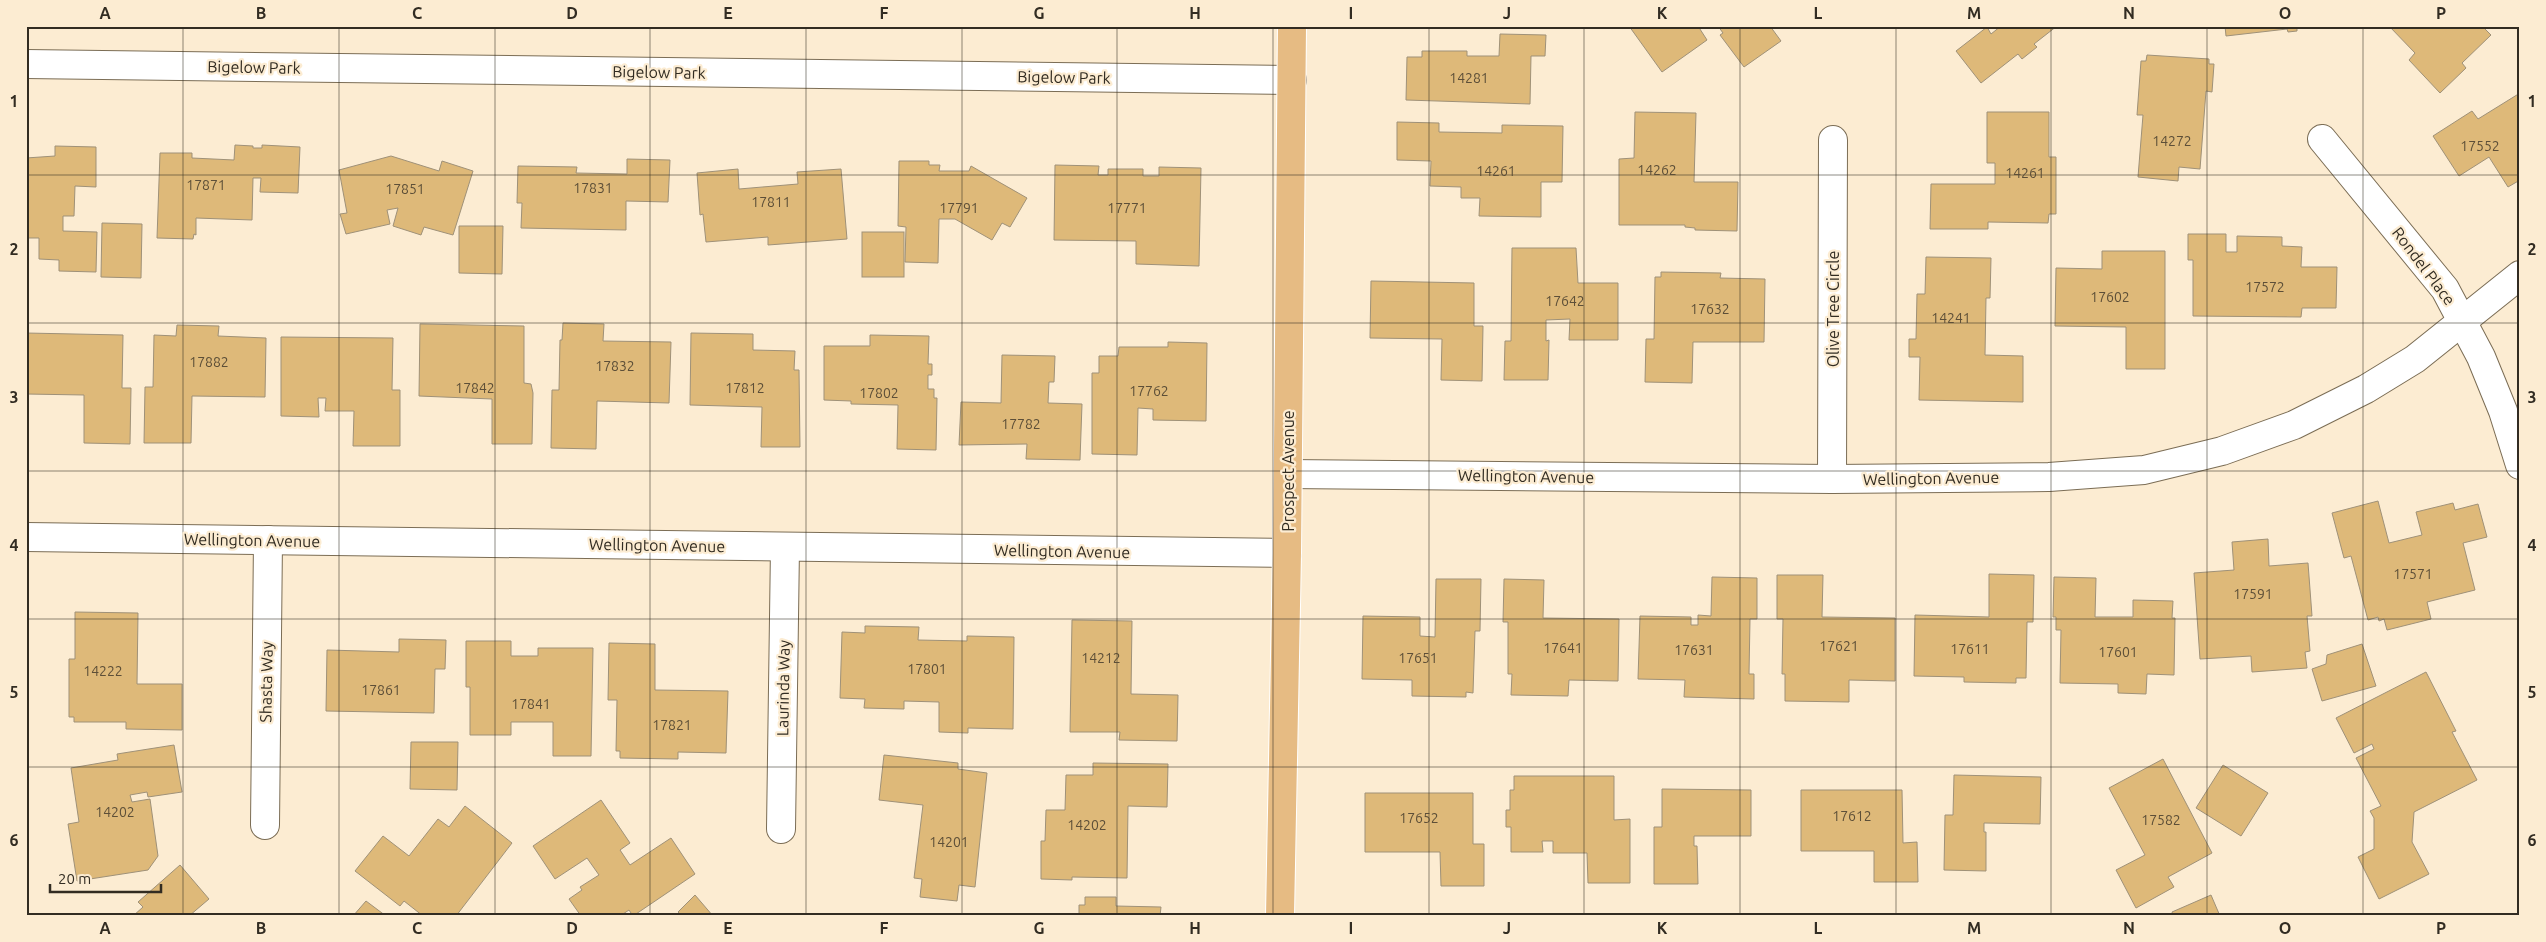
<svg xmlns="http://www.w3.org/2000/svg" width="2546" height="942" font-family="Ubuntu,sans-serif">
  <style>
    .building { fill: #deb979; stroke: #9f9178 }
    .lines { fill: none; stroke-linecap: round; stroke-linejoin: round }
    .minor-casing { stroke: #7b6d55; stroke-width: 30 }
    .major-casing { stroke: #fff; stroke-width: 30 }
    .minor { stroke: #fff; stroke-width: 28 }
    .major { stroke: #e6bb83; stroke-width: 28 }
    .grid { fill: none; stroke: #322c22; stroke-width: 1; stroke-opacity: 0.55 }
    .labels { text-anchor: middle; stroke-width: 4.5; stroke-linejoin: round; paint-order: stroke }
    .number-label { font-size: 14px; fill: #5d4f38 }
    .street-label { font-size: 16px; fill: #322c22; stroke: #fcecd2 }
    .neatline { fill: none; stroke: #322c22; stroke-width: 2 }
    .grid-label { font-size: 16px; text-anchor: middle; font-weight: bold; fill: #322c22 }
  </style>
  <rect width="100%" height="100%" fill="#fcecd2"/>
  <g class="building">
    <polygon points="1629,26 1698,26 1707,40 1662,72"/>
    <polygon points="1718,26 1770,26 1781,41 1744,67 1720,35 1723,33"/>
    <polygon points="2001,26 2057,26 2034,44 2037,47 2022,59 2018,54 1981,83 1956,51 1987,27 1991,34"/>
    <polygon points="2225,26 2312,26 2297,28 2297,31 2288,32 2287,29 2226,36"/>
    <polygon points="2389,26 2488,26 2485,29 2491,35 2462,63 2466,68 2440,93 2409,60 2415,53"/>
    <polygon points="1500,34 1546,35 1545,56 1531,56 1530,104 1406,100 1407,57 1422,57 1422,51 1467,51 1467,56 1499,56"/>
    <polygon points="2147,55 2209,59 2209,64 2214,64 2212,92 2206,91 2200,169 2179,167 2178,181 2138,177 2143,115 2137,115 2141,61 2146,61"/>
    <polygon points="2520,93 2520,180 2508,187 2489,157 2459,176 2433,136 2472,111 2478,119"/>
    <polygon points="1635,112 1696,113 1694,182 1738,182 1737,231 1695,230 1695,228 1685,227 1685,225 1619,225 1619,159 1634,158"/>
    <polygon points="1987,112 2049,112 2049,157 2056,157 2056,214 2049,214 2048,223 1988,222 1988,229 1930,229 1931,184 1995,184 1995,163 1987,163"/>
    <polygon points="1397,122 1439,123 1439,132 1502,133 1502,125 1563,126 1562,182 1541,182 1541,217 1479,216 1480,198 1461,198 1461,187 1430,186 1431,161 1397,160"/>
    <polygon points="235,145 253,146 253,148 262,148 262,145 300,147 298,193 260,192 261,178 253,178 252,220 196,218 196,235 194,234 193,239 157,238 160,153 192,153 192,158 234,160"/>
    <polygon points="55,146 96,147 96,187 75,186 74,216 63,216 63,231 97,232 96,272 59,271 59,260 39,259 39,238 26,238 26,158 55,156"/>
    <polygon points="391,156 439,171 442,161 473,171 453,235 424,227 421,235 393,226 398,208 387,210 390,224 346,234 340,214 347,213 339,170"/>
    <polygon points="627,159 670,160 668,202 626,201 626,230 521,228 522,203 517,203 518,166 577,167 576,173 627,174"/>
    <polygon points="899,161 929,161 929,165 940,165 939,171 969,171 971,166 1027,198 1010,227 1002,223 992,240 955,219 939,219 938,263 905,262 906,227 898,226"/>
    <polygon points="1055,165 1099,166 1098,175 1108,175 1108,169 1143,169 1143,176 1159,176 1159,167 1201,168 1199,266 1136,264 1136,241 1054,240"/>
    <polygon points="738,169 739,189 798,184 797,172 841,169 847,239 768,245 768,237 706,242 703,214 700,215 697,173"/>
    <polygon points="102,223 142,224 141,278 101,277"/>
    <polygon points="459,226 503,226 502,274 459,273"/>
    <rect x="862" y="232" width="42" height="45"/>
    <polygon points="2188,234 2226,234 2226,252 2237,252 2237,236 2282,237 2282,246 2302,247 2301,267 2337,267 2336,308 2302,308 2301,317 2193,316 2193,260 2188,260"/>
    <polygon points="1512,248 1576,248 1578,283 1618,283 1618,340 1569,340 1570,319 1546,320 1546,341 1549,340 1548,380 1504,380 1505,341 1511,341"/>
    <polygon points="2102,251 2165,251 2165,369 2126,369 2126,327 2055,326 2056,268 2102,269"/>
    <polygon points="1926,257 1991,258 1990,298 1986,298 1985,355 2023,356 2023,402 1919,400 1920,357 1909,357 1909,339 1916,339 1917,294 1925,294"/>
    <polygon points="1661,272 1721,273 1720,278 1765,279 1764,342 1693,342 1692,383 1645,382 1646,339 1654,339 1655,277 1661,277"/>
    <polygon points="1371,281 1474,283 1474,326 1483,326 1482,381 1441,380 1442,339 1370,338"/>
    <polygon points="563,323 604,324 603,341 671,342 669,403 597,401 596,449 551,448 552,390 559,390 560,340 562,340"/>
    <polygon points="420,324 524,326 524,383 531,384 533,393 532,444 492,444 492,399 419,396"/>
    <polygon points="177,325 219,326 218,336 266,338 265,397 192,396 191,443 144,443 145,387 153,387 154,335 176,336"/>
    <polygon points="26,333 123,335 122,388 131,388 130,444 84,443 84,395 26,394"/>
    <polygon points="691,333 753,334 753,350 795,351 794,370 799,370 800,447 761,447 762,407 690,405"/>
    <polygon points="870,335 929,336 928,364 932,364 932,375 928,375 928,389 934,389 934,398 937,398 936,450 897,449 898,405 851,404 851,401 824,400 824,346 870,346"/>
    <polygon points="281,337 393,338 392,390 400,390 400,446 353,446 354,411 325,411 326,398 318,398 319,417 281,416"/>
    <polygon points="1168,342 1207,343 1206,421 1153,420 1153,409 1138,408 1137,455 1092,454 1092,373 1099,373 1099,356 1118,356 1119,347 1168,347"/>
    <polygon points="1002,355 1055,356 1054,382 1049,382 1048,403 1082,404 1080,460 1026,459 1027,444 959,445 961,402 1001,403"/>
    <polygon points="2378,501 2389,543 2422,535 2416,512 2453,503 2455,510 2478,504 2487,537 2463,543 2475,590 2427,602 2431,619 2387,630 2384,619 2379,621 2378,617 2368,620 2351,556 2344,558 2332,513"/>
    <polygon points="2268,539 2269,566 2308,563 2312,616 2307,616 2310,651 2305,652 2307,668 2252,672 2251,656 2200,659 2194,573 2234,570 2232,542"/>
    <polygon points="1989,574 2034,575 2033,622 2027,622 2026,678 2016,678 2016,683 1964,682 1964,677 1914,676 1915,615 1989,617"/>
    <polygon points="1777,575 1823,575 1822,617 1895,618 1895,681 1849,680 1849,702 1785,701 1785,674 1782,674 1783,619 1777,619"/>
    <polygon points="1712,577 1757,578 1757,619 1750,619 1749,674 1754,674 1754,699 1684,697 1685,680 1638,679 1640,616 1691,617 1691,625 1698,625 1698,615 1711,616"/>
    <polygon points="2054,577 2096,578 2095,617 2133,617 2133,600 2173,601 2172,618 2175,618 2174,675 2147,674 2146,694 2118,693 2118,684 2060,683 2061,630 2056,630 2056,617 2053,617"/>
    <polygon points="1436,579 1481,579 1480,631 1475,631 1473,693 1466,692 1466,697 1412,696 1412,680 1362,679 1363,616 1420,617 1420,636 1435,637"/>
    <polygon points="1504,579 1544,580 1543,618 1619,619 1618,681 1569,680 1568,696 1511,695 1512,674 1508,674 1508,622 1503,622"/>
    <polygon points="75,612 138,613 137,684 182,684 182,730 126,729 126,722 74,722 74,717 69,717 69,659 75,659"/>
    <polygon points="1072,620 1132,621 1131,694 1178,695 1177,741 1119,740 1120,732 1070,732"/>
    <polygon points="865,626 919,627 918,640 967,641 967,636 1014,637 1013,729 968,728 968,733 939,732 939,702 904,701 904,709 864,708 865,699 840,698 842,632 865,633"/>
    <polygon points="399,639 446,640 445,669 435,669 434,713 326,711 327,650 399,652"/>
    <polygon points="466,641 511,641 511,656 538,656 538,648 593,648 591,756 553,756 553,722 511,722 511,735 470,735 470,687 466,687"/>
    <polygon points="609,643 655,644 655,690 728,691 726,753 678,752 678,759 620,758 620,751 616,751 617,700 608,700"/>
    <polygon points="2362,644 2376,686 2322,701 2312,669 2326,664 2327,655"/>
    <polygon points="2426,672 2456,731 2452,732 2477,780 2414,812 2412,842 2429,874 2379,899 2358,857 2374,849 2374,818 2370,811 2381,806 2356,758 2374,749 2372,744 2354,753 2336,718"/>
    <polygon points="411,742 458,742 457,790 410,789"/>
    <polygon points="174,745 182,792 148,797 147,792 130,795 132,802 150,799 158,856 148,870 77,881 68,824 79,822 71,768 118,760 117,754"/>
    <polygon points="884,755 958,763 958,769 987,773 975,887 959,885 957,901 920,897 922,879 914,878 923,805 879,800"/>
    <polygon points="2163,759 2212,853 2168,877 2174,887 2136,908 2116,870 2145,855 2109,788"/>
    <polygon points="1093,763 1168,764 1167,807 1128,806 1127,878 1072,877 1072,880 1041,879 1041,841 1045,841 1046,810 1065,810 1066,775 1093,775"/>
    <polygon points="2223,765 2268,793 2241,836 2196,808"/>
    <polygon points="1954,775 2041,777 2040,824 1984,823 1984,832 1986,832 1986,871 1944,870 1945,815 1953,815"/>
    <polygon points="1514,776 1614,776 1614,820 1630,819 1630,883 1588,883 1587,853 1553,853 1553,841 1542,841 1543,852 1511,852 1511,827 1506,827 1506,810 1510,810 1510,790 1514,790"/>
    <polygon points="1662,789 1751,790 1751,836 1694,836 1694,846 1697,846 1698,884 1654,884 1654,827 1662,827"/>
    <polygon points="1801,790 1902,790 1903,843 1917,842 1918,882 1874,882 1874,851 1801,851"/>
    <polygon points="1365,793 1473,793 1473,844 1484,844 1484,886 1441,886 1440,852 1365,852"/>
    <polygon points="601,800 630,843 620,850 630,865 671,838 695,874 633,916 629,910 620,916 581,916 569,899 582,890 580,887 599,875 587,858 555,879 533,846"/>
    <polygon points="465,806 512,843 456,916 423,916 404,901 400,906 355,871 383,836 409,856 438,819 449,827"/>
    <polygon points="180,865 209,899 189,916 133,916 143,907 138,902"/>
    <polygon points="695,895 713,916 676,916 679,913 678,912"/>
    <polygon points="2211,895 2220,916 2173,916 2172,912"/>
    <polygon points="1085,897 1116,897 1116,906 1161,907 1160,916 1079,916 1079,905 1085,905"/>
    <polygon points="366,901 386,916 353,916"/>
  </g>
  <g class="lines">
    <defs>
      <g id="minor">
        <polyline points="26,64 1292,80"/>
        <polyline points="2322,139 2445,289 2481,357 2503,411 2520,465"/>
        <polyline points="1288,474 1832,479 2049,477 2144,470 2222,451 2294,425 2366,389 2415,359 2520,275"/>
        <polyline points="1832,479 1833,140"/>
        <polyline points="26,537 1287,553"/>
        <polyline points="265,825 268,540"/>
        <polyline points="781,829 785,547"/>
      </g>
      <polyline id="major" points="1280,916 1287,553 1292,26"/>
    </defs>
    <use href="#minor" class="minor-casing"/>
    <use href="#major" class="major-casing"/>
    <use href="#minor" class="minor"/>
    <use href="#major" class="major"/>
  </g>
  <path class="grid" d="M183 26V916M339 26V916M495 26V916M650 26V916M806 26V916M962 26V916M1117 26V916M1273 26V916M1429 26V916M1584 26V916M1740 26V916M1896 26V916M2051 26V916M2207 26V916M2363 26V916M26 175H2520M26 323H2520M26 471H2520M26 619H2520M26 767H2520"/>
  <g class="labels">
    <g class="number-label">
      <text x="1469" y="83">14281</text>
      <text x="2172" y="146">14272</text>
      <text x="2480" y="151">17552</text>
      <text x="1657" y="175">14262</text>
      <text x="1496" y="176">14261</text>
      <text x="2025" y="178">14261</text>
      <text x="206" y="190">17871</text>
      <text x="593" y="193">17831</text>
      <text x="405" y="194">17851</text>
      <text x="771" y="207">17811</text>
      <text x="959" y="213">17791</text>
      <text x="1127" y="213">17771</text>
      <text x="2265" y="292">17572</text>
      <text x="2110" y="302">17602</text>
      <text x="1565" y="306">17642</text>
      <text x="1710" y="314">17632</text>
      <text x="1951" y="323">14241</text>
      <text x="209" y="367">17882</text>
      <text x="615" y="371">17832</text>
      <text x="475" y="393">17842</text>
      <text x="745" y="393">17812</text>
      <text x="1149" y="396">17762</text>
      <text x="879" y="398">17802</text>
      <text x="1021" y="429">17782</text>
      <text x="2413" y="579">17571</text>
      <text x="2253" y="599">17591</text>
      <text x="1839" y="651">17621</text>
      <text x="1563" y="653">17641</text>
      <text x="1970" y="654">17611</text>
      <text x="1694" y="655">17631</text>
      <text x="2118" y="657">17601</text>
      <text x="1101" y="663">14212</text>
      <text x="1418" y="663">17651</text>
      <text x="927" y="674">17801</text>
      <text x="103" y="676">14222</text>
      <text x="381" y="695">17861</text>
      <text x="531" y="709">17841</text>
      <text x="672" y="730">17821</text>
      <text x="115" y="817">14202</text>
      <text x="1852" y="821">17612</text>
      <text x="1419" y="823">17652</text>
      <text x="2161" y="825">17582</text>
      <text x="1087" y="830">14202</text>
      <text x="949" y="847">14201</text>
    </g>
    <g class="street-label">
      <text transform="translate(254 67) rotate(1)" y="6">Bigelow Park</text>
      <text transform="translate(659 72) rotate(1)" y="6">Bigelow Park</text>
      <text transform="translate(1064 77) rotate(1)" y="6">Bigelow Park</text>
      <text transform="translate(2424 266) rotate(53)" y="6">Rondel Place</text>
      <text transform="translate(1833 309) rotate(-90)" y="6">Olive Tree Circle</text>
      <text transform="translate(1288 471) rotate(-90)" y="6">Prospect Avenue</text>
      <text transform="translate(1526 476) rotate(1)" y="6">Wellington Avenue</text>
      <text transform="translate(1931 478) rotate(-1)" y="6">Wellington Avenue</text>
      <text transform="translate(252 540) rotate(1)" y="6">Wellington Avenue</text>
      <text transform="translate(657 545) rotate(1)" y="6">Wellington Avenue</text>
      <text transform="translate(1062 551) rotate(1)" y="6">Wellington Avenue</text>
      <text transform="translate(266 682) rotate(-89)" y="6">Shasta Way</text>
      <text transform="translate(783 688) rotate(-89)" y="6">Laurinda Way</text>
    </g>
  </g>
  <rect width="2546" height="942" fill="none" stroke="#fcecd2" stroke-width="55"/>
  <path d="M50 884v8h111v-8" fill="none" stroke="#322c22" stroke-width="2.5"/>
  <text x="58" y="884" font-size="15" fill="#322c22" stroke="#fcecd2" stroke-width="4" paint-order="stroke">20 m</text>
  <rect x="28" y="28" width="2490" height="886" class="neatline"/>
  <g class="grid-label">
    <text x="105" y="19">A</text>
    <text x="261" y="19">B</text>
    <text x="417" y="19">C</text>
    <text x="572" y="19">D</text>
    <text x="728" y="19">E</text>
    <text x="884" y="19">F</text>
    <text x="1039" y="19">G</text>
    <text x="1195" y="19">H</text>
    <text x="1351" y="19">I</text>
    <text x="1507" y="19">J</text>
    <text x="1662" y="19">K</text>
    <text x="1818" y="19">L</text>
    <text x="1974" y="19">M</text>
    <text x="2129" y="19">N</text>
    <text x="2285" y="19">O</text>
    <text x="2441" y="19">P</text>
    <text x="14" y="107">1</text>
    <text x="2532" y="107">1</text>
    <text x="14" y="255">2</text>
    <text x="2532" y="255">2</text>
    <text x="14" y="403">3</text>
    <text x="2532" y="403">3</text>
    <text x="14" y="551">4</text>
    <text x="2532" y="551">4</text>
    <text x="14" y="698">5</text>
    <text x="2532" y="698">5</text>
    <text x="14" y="846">6</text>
    <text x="2532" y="846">6</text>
    <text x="105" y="934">A</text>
    <text x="261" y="934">B</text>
    <text x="417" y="934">C</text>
    <text x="572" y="934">D</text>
    <text x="728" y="934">E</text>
    <text x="884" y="934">F</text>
    <text x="1039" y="934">G</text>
    <text x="1195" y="934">H</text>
    <text x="1351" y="934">I</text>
    <text x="1507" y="934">J</text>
    <text x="1662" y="934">K</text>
    <text x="1818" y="934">L</text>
    <text x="1974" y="934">M</text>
    <text x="2129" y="934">N</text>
    <text x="2285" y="934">O</text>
    <text x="2441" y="934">P</text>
  </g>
</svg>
